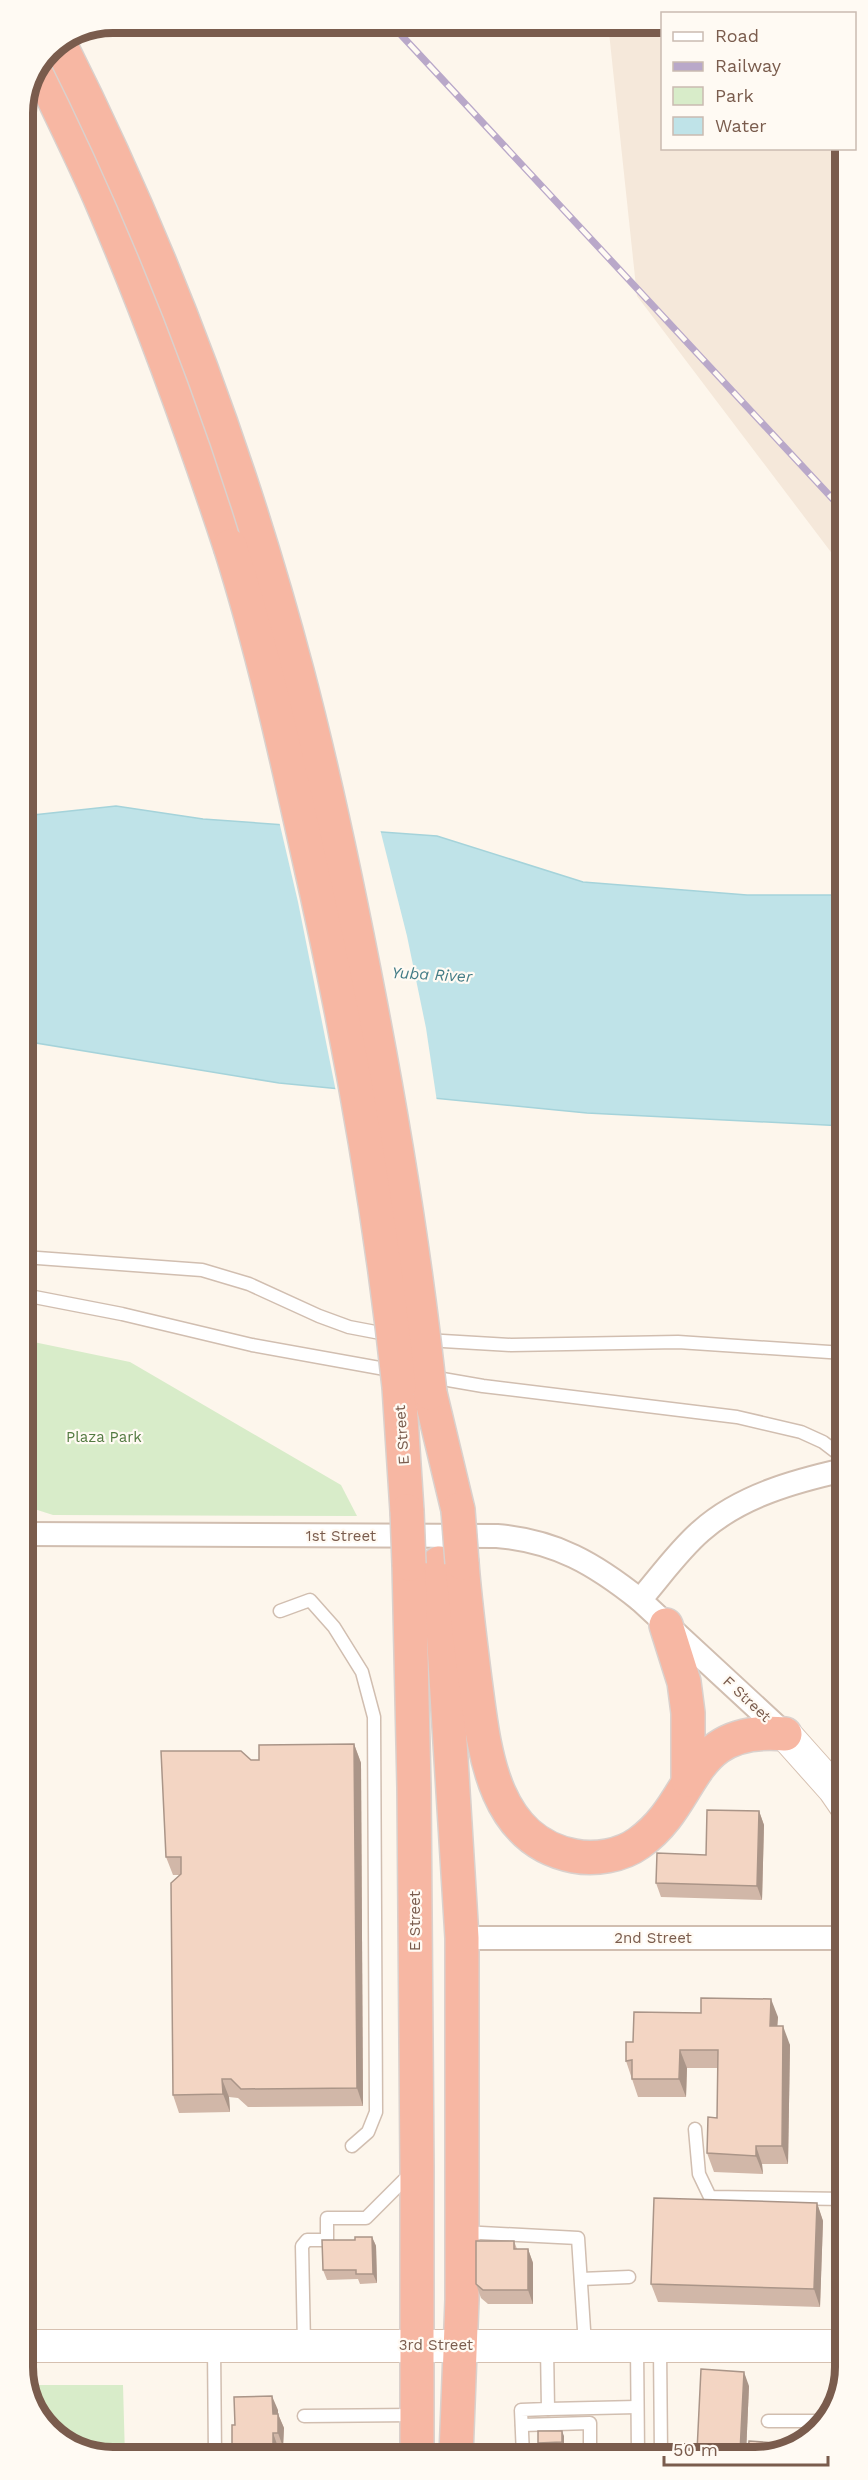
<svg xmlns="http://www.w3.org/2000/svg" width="868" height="2480" font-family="'Work Sans',sans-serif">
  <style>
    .residential { fill: #f5e8da }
    .green { fill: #d8ecc9 }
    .water { fill: #bfe3e8; stroke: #a5d3da; stroke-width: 1.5 }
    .pier { fill: #fdf6ec }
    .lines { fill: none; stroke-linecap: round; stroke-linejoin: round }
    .lane-casing { stroke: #d1beb0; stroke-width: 15 }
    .street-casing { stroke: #d1beb0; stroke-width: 26 }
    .secondary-casing { stroke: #d6c0b0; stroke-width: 34 }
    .highway-casing { stroke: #dad1cd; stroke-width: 36 }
    .lane { stroke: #fff; stroke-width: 12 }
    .street { stroke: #fff; stroke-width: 22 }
    .secondary { stroke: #fff; stroke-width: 32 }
    .highway { stroke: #f7b7a3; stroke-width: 33 }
    .rail-casing { stroke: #b9a8c9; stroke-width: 7 }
    .rail { stroke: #fffaf3; stroke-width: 4.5; stroke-dasharray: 14; stroke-linecap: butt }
    .highway-bridge-casing { stroke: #dad1cd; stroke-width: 36; stroke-linecap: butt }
    .highway-bridge { stroke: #f7b7a3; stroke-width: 33 }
    .wall { fill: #d1b7a8 }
    .shaded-wall { fill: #aa9588 }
    .building { fill: #f3d5c3; stroke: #aa9588; stroke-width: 1.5 }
    .labels { text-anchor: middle; stroke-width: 4.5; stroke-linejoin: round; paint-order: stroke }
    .street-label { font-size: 15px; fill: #7a5c4d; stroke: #fffaf3 }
    .park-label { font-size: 15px; fill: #537a41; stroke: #fffaf3 }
    .water-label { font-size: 16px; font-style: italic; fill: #437c86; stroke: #fffaf3 }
    .rim { fill: none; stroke: #7a5c4d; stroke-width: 8 }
  </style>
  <rect width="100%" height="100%" fill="#fdf6ec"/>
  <polygon class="residential" points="608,23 662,23 662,148 842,149 843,568 637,296"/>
  <g class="green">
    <polygon points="24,1340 130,1362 341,1485 357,1516 53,1515 25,1506"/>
    <polygon points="26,2385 123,2385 125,2457 107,2457 58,2439 26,2391"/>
  </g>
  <polygon class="water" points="116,806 203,819 437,836 583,882 747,895 843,895 844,1126 587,1113 279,1083 24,1041 24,816"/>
  <polygon class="pier" points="279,821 380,829 407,936 426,1028 437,1102 336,1092 298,902"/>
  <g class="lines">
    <defs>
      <g id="lane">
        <polyline points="24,1257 202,1270 249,1284 319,1316 349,1327 391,1335"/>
        <polyline points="24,1295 122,1314 252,1345 396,1371"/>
        <polyline points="426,1340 511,1345 678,1342 844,1353"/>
        <polyline points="431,1377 483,1386 737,1417 801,1432 823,1442 844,1458"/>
        <polyline points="280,1611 310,1600 334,1627 362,1672 374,1717 376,2112 368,2132 352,2146"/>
        <polyline points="695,2129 699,2174 710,2197 845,2199"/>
        <polyline points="462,2232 578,2238 585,2345"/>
        <polyline points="581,2279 629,2277"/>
        <polyline points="304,2345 302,2246 307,2240 327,2240 327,2218 366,2218 412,2172"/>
        <polyline points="214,2346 215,2457"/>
        <polyline points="637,2346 638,2455"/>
        <polyline points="660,2347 661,2455"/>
        <polyline points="548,2409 637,2407"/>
        <polyline points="304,2416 415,2415"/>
        <polyline points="768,2421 827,2421"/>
        <polyline points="522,2425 590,2423 590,2455"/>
        <polyline points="523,2455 521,2410 548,2409 547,2348"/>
      </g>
      <g id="street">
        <path d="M25 1534 497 1536C556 1541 595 1564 640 1600L785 1734"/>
        <path d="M640 1600C660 1577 678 1551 701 1531 740 1496 795 1481 844 1470"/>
        <polyline points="462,1938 845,1938"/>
      </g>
      <g id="secondary">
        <polyline points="785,1734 834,1789 845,1805"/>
        <polyline points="26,2346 845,2346"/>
      </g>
      <g id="highway">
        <path d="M40 70C61 115 84 160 103 205 151 317 192 431 230 546"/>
        <polyline points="399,1387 407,1511"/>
        <polyline points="430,1393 458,1510"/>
        <polyline points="439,1563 462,1938 462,2300 456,2456"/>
        <path d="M462 1563C465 1602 470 1641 475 1680 484 1747 491 1840 574 1856 595 1860 621 1856 639 1843 699 1801 685 1725 785 1734"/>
        <polyline points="409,1564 414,1788 417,2167 417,2456"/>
        <polyline points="666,1625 684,1682 688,1713 688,1780"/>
      </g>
    </defs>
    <use href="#lane" class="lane-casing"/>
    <use href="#street" class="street-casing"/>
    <use href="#secondary" class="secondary-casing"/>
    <use href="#highway" class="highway-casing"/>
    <use href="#lane" class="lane"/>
    <use href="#street" class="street"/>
    <use href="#secondary" class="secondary"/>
    <use href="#highway" class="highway"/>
    <defs>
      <polyline id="rail" points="390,23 843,510"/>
    </defs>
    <use href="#rail" class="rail-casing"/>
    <use href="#rail" class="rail"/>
    <defs>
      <g id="highway-bridge">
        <path d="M60 44C160 243 240 456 297 671 326 781 349 892 370 1002 395 1132 416 1262 430 1393"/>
        <path d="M230 546C262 647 285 750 308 854 348 1030 380 1207 399 1387"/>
        <polyline points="458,1510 462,1563"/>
        <polyline points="407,1511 409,1564"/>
      </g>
    </defs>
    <use href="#highway-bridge" class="highway-bridge-casing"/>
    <use href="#highway-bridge" class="highway-bridge"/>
  </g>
  <g class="wall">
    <polygon points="354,1744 361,1763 363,2106 248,2107 238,2098 229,2097 230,2112 179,2113 173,2095 180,1875 173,1875 166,1857 251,1760 259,1760"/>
    <polygon points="759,1811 764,1825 762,1900 661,1897 656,1883 706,1855"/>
    <polygon points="778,2017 777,2026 790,2045 788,2164 762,2164 763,2174 714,2172 707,2153 717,2118 718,2068 687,2068 686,2097 638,2097 626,2061 633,2042"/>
    <polygon points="817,2203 823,2221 820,2307 658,2302 651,2284"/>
    <polygon points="372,2237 376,2246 377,2283 360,2284 358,2279 327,2280 323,2270 355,2240"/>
    <polygon points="514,2241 517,2249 528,2249 533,2263 533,2304 488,2304 481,2298 476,2284"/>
    <polygon points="749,2386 746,2454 698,2455 697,2451"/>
    <polygon points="278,2410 278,2414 284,2428 283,2447 278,2447 278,2457 236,2457 232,2445 235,2425"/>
    <polygon points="564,2436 564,2446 540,2448 538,2443"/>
  </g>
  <g class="shaded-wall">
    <polygon points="354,1744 361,1763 363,2106 357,2088"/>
    <polygon points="759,1811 764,1825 762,1900 757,1886"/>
    <polygon points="771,1999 778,2017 776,2045 770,2026"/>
    <polygon points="783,2026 790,2045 788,2164 782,2146"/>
    <polygon points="680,2050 687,2068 686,2097 679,2079"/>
    <polygon points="222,2079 229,2097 230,2112 223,2094"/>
    <polygon points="756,2146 762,2164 763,2174 756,2156"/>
    <polygon points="817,2203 823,2221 820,2307 814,2289"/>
    <polygon points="372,2237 376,2246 377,2283 373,2274"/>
    <polygon points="528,2249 533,2263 533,2304 528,2290"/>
    <polygon points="744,2372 749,2386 746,2454 741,2454 740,2452"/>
    <polygon points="272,2396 278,2410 278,2426 278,2414 284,2428 283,2447 278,2433 273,2414"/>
    <polygon points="562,2431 564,2436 564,2446 562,2442"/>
    <polygon points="273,2433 278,2447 278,2457 273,2457"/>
    <polygon points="134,2446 138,2457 134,2457"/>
  </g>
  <g class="building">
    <polygon points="354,1744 357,2088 241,2089 231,2079 222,2079 223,2094 173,2095 171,1883 181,1874 181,1857 166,1857 161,1751 241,1751 251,1760 259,1760 259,1745"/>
    <polygon points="707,1810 759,1811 757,1886 656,1883 657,1853 706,1855"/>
    <polygon points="701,1998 771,1999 770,2026 783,2026 782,2146 756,2146 756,2156 707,2153 708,2117 717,2118 718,2050 680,2050 679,2079 632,2079 632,2060 626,2061 626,2042 633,2042 634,2012 701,2013"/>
    <polygon points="654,2198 817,2203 814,2289 651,2284"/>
    <polygon points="355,2237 372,2237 373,2274 356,2274 356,2270 323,2270 322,2240 355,2240"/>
    <polygon points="476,2241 514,2241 514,2249 528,2249 528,2290 483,2290 476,2284"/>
    <polygon points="701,2369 744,2372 740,2452 697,2451"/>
    <polygon points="272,2396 273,2414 278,2414 278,2433 273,2433 273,2457 236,2457 236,2446 232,2445 232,2425 235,2425 234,2397"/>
    <polygon points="538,2431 562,2431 562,2442 538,2443"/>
    <polygon points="749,2441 793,2444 779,2454 748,2454"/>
    <polygon points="134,2446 134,2457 107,2457 79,2447"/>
  </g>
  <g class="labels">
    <g class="street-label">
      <text transform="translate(402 1435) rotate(-94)" y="5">E Street</text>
      <text x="341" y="1541">1st Street</text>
      <text transform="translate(747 1699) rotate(43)" y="5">F Street</text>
      <text transform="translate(415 1921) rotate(-90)" y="5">E Street</text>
      <text x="653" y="1943">2nd Street</text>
      <text x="436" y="2350">3rd Street</text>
    </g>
    <g class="park-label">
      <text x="104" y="1442">Plaza Park</text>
    </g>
    <g class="water-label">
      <text transform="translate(432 974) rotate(3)" y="6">Yuba River</text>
    </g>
  </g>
  <path d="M0 0H868V2480H0ZM113 33H755A80 80 0 0 1 835 113V2367A80 80 0 0 1 755 2447H113A80 80 0 0 1 33 2367V113A80 80 0 0 1 113 33Z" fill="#fffaf3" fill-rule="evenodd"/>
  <path class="rim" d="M113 33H755A80 80 0 0 1 835 113V2367A80 80 0 0 1 755 2447H113A80 80 0 0 1 33 2367V113A80 80 0 0 1 113 33Z"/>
  <rect x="661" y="12" width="195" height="138" fill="#fffaf3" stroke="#cabbb1" stroke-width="1.5"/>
  <rect x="673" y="32" width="30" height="9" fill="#ffffff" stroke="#cabbb1" stroke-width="1.5"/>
  <text x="715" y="42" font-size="18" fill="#7a5c4d">Road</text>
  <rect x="673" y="62" width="30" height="9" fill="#b9a8c9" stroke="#cabbb1" stroke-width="1.5"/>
  <text x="715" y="72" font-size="18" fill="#7a5c4d">Railway</text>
  <rect x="673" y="87" width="30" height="18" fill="#d8ecc9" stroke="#cabbb1" stroke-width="1.5"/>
  <text x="715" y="102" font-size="18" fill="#7a5c4d">Park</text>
  <rect x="673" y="117" width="30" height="18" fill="#bfe3e8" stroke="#cabbb1" stroke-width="1.5"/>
  <text x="715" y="132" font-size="18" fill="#7a5c4d">Water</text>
  <path d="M664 2456v9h164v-9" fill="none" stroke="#7a5c4d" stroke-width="3"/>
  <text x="673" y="2456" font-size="18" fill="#7a5c4d" stroke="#fffaf3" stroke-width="4.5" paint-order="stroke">50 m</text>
</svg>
